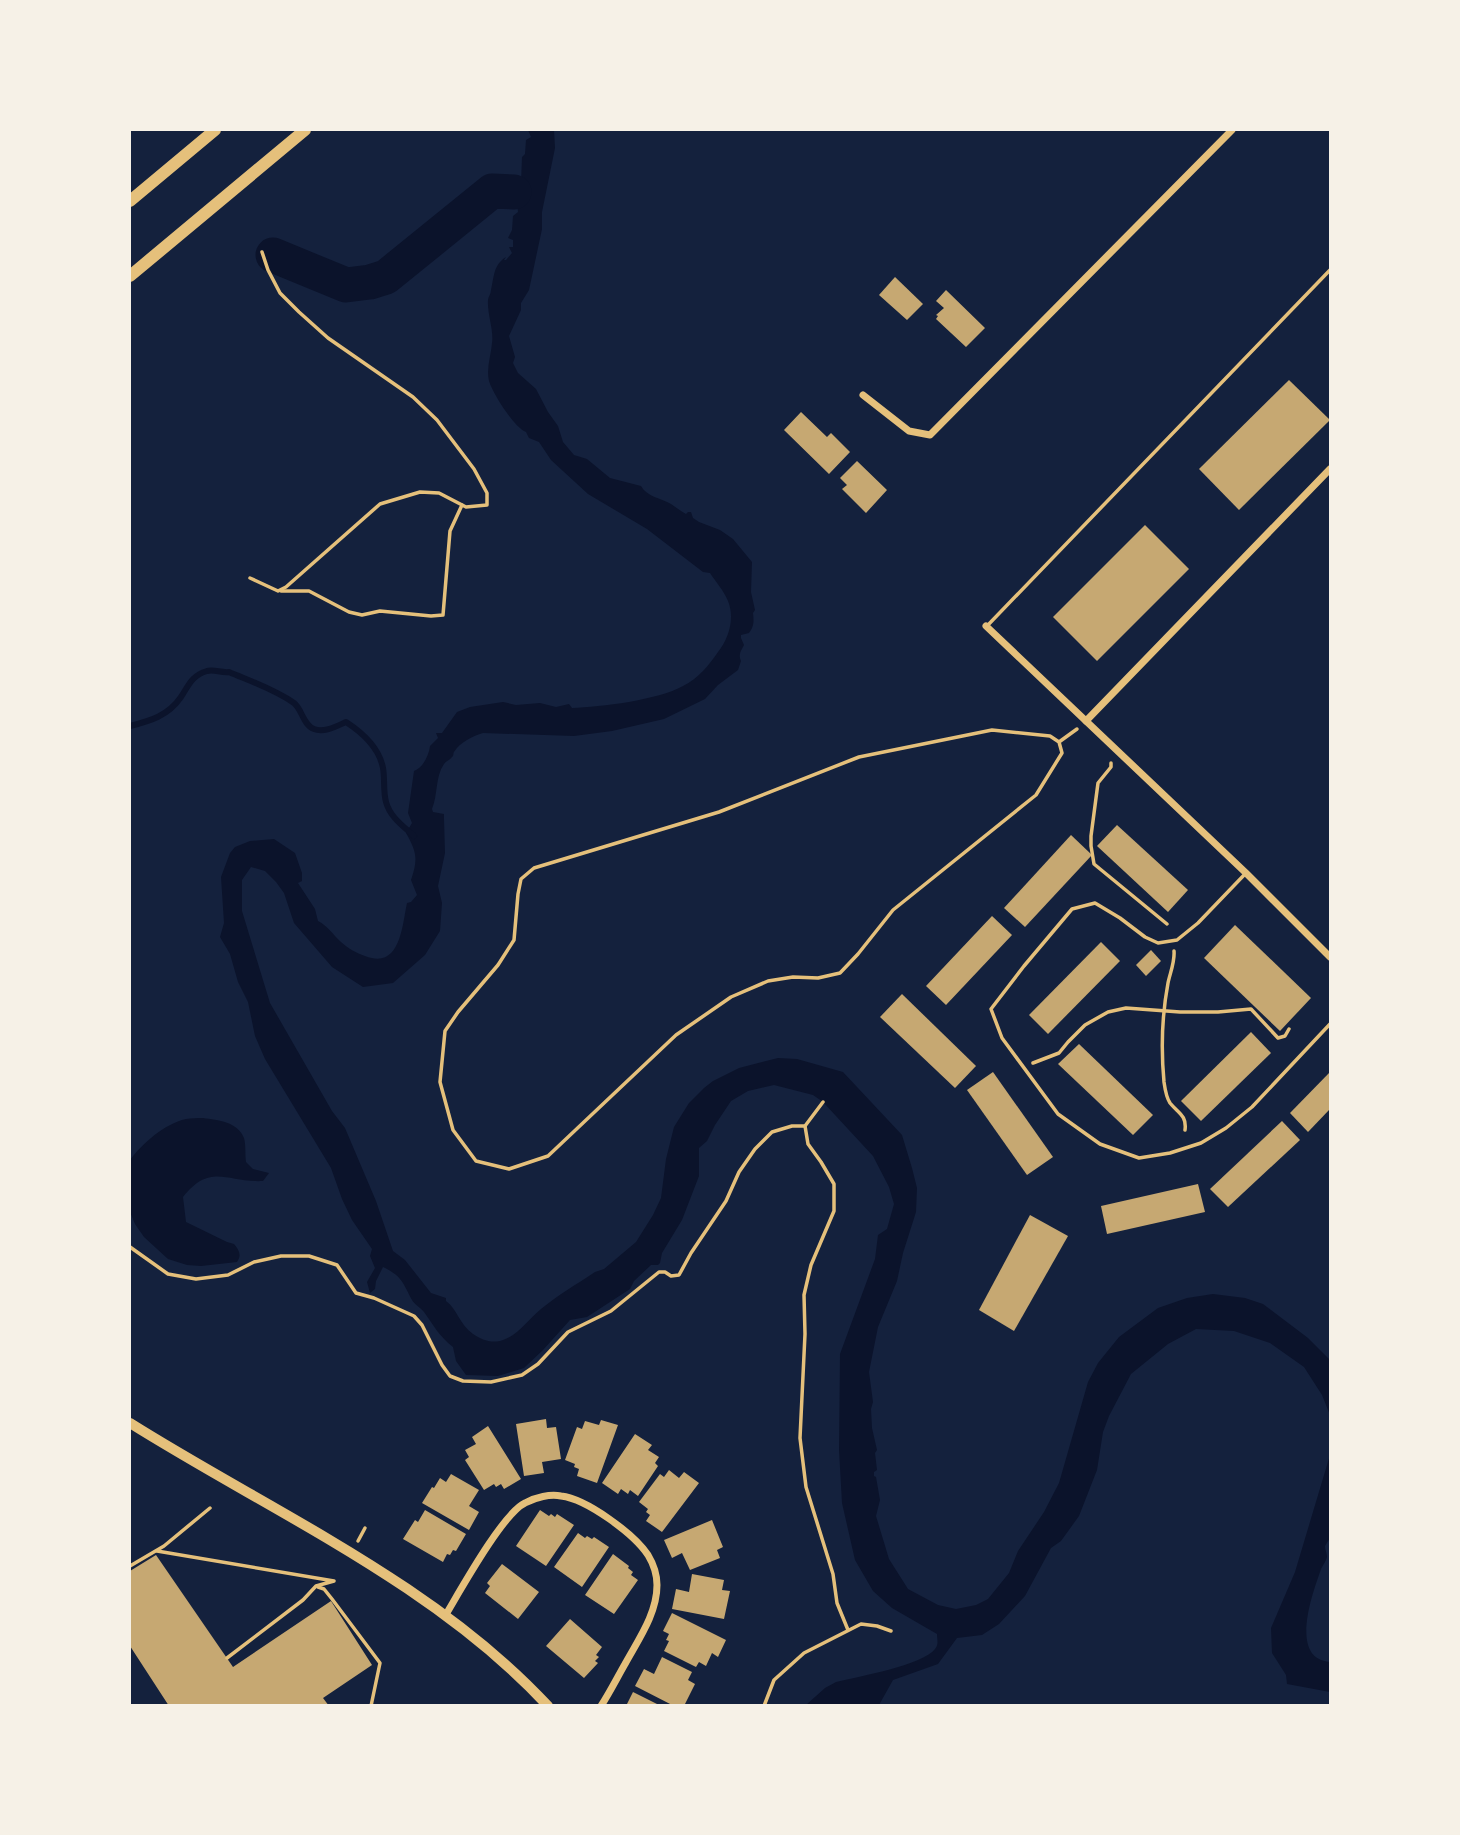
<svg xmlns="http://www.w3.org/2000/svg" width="1460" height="1835" font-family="'Varela Round',sans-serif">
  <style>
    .water { fill: #0b132b }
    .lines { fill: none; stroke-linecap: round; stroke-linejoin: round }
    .stream { stroke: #0b132b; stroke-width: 6 }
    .river { stroke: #0b132b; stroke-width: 35 }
    .building { fill: #c6a872 }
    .path { stroke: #e5c07b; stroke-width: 3.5 }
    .service { stroke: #e5c07b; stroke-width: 3.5 }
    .minor { stroke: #e5c07b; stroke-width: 7 }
    .tertiary { stroke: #e5c07b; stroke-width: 10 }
    .primary { stroke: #e5c07b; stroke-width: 12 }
  </style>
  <rect width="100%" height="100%" fill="#14213d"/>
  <g class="water">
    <path d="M528 130H554L555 148 542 212V229L529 290 521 303V310L509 336 515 357 513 363 518 373 536 389 548 412 558 426 563 442 574 455 587 459 610 478 641 486C647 497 661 498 671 504 676 507 680 511 686 514L688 512H691L693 518 699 522 720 530 733 539 752 562 751 592 755 610 753 613C754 622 754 626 749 633L741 635V638L744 645C741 651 738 654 741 661L738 670 718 685 705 699 664 719 612 731 574 736 483 733C473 736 460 742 454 752 453 753 454 756 452 757 450 760 446 761 444 764 435 777 438 795 432 809L433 812 444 814V819L445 853 438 886 442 903 440 931 425 955 393 983 363 987 332 967 294 923 284 893 276 882 265 871 251 867 242 880V911L270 1003 332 1111 345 1128 376 1201 393 1251 405 1260 431 1293 446 1298V1301C457 1309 460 1325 473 1334 482 1340 492 1344 503 1340 518 1335 529 1319 541 1309 558 1295 577 1284 595 1272L604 1269 636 1242 653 1215 661 1198 666 1159 674 1127 689 1103 704 1088 713 1081 739 1068 778 1058 797 1059 843 1072 902 1135 912 1168 917 1188 916 1212 903 1253 897 1281 878 1327 869 1372 873 1402 871 1409 872 1428 877 1450 875 1453 877 1470 874 1472V1476L876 1477 880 1500 876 1516 889 1559 908 1589 938 1605 956 1609 976 1605 988 1599 1009 1573 1018 1551 1044 1512 1059 1483 1088 1382 1098 1363 1119 1337 1158 1308 1187 1298 1213 1294 1245 1298 1263 1304 1308 1338 1330 1360V1415L1322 1395 1304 1367 1270 1343 1234 1331 1196 1329 1168 1344 1131 1374 1109 1416 1103 1432 1097 1470 1079 1516 1061 1541 1051 1548 1025 1596 999 1624 982 1635 957 1638 938 1664 893 1680 879 1705H806L825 1688 836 1682C857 1677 923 1665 935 1649 939 1644 937 1640 937 1634L892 1608 873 1591 855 1560 842 1503 839 1450 840 1354 875 1259 878 1235 887 1229 894 1204 889 1187 873 1156 823 1102 813 1095 774 1085 748 1091 731 1101 715 1125 707 1141 699 1148V1176L682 1220 662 1253 660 1263 658 1265H651L634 1281 630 1289 587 1317 570 1320 543 1350 524 1368 498 1376 466 1375 456 1361 453 1347C439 1336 434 1326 424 1312 421 1308 414 1304 412 1300 403 1283 402 1276 383 1267L376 1281 375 1289 370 1293 367 1282 375 1268 370 1256 372 1249 352 1220 342 1199 331 1168 265 1059 255 1036 248 1002 238 982 230 954 220 937 224 923 221 877 230 853 235 847 250 841 274 839 295 853 302 873V881L298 883 315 909 318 921C328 926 333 935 341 942 349 949 356 953 365 956 400 970 402 927 407 903L411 902 417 895 411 880C418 860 417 852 406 833L412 823 408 813 414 771C423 768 429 755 430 746L438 738 436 733H442L457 712 470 707 503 702 516 705 540 703 556 707 569 704 572 708C601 707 658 700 683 686 698 679 709 665 718 652 729 638 735 618 728 601 724 591 716 582 710 573L703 572 647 529 588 494 551 460 539 442 529 438 526 432C514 427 493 394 489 381 486 368 491 356 492 343 494 330 487 314 488 300 488 297 491 294 491 290 494 278 493 265 506 257L504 260H506L512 253 509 247H513V240L508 238 512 230 513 216 518 212 517 203 513 198 514 192 521 183 522 157 525 154 526 140 531 137Z"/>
    <path d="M203 1118C218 1120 238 1122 244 1138 246 1145 245 1155 246 1162L253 1169 269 1173 263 1181C227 1183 211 1162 183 1197L186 1222 227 1242 234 1244C239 1250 242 1255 237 1262L201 1266 187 1265 168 1259 144 1237 135 1224 130 1212V1160C143 1143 164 1124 186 1119 191 1118 198 1118 203 1118Z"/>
    <path d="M1330 1455V1538L1325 1546C1325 1550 1327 1553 1327 1557 1326 1562 1321 1567 1320 1572 1312 1595 1289 1659 1330 1662V1692L1287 1684 1286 1675 1272 1653 1271 1628 1295 1572Z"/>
  </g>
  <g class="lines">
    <path class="stream" d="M130 726C150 721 168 716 181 697 189 685 191 676 207 671 214 669 221 673 229 672 250 681 274 689 294 703 302 709 303 725 314 729 324 733 337 726 346 722 363 733 379 747 383 768 385 779 383 791 386 802 390 817 403 826 414 836"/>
    <polyline class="river" points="273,255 346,285 370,282 386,277 492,191 514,192"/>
  </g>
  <g class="building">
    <polygon points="895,277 923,304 907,320 879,295"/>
    <polygon points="946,290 985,328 966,347 936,319 938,316 936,315 944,308 936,301"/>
    <polygon points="1289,380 1330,420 1239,510 1199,469"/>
    <polygon points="801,412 827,437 831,433 850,452 829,474 784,430"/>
    <polygon points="857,461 887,490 866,513 842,489 847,485 840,478"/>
    <polygon points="1145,525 1189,569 1097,661 1053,617"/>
    <polygon points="1117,825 1188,890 1168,912 1097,846"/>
    <polygon points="1071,835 1092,855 1025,927 1004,908"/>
    <polygon points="992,916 1012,935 946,1005 926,986"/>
    <polygon points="1235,925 1311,998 1280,1031 1204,958"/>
    <polygon points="1101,942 1120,961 1048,1034 1029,1015"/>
    <polygon points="1151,950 1161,961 1146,976 1136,965"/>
    <polygon points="902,994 976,1066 955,1088 880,1017"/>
    <polygon points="1251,1032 1271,1053 1201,1121 1181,1101"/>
    <polygon points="1079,1044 1153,1115 1133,1135 1058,1064"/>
    <polygon points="993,1072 1053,1157 1027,1175 967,1090"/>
    <polygon points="1330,1072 1330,1109 1308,1132 1290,1113"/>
    <polygon points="1282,1121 1300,1140 1228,1207 1210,1189"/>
    <polygon points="1198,1184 1205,1212 1107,1234 1101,1206"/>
    <polygon points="1030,1215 1068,1236 1014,1331 979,1310"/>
    <polygon points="546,1419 547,1428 556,1427 561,1459 542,1462 544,1473 524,1476 516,1424"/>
    <polygon points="601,1420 618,1425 597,1483 577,1476 579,1469 574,1467 575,1464 565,1460 577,1427 582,1429 585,1421 599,1425"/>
    <polygon points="488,1426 521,1479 504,1489 501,1484 496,1487 494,1484 484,1490 465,1460 469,1457 465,1450 476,1444 472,1437"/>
    <polygon points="635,1434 652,1445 648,1450 659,1457 655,1463 658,1466 638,1496 630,1490 628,1494 621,1489 618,1494 602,1483"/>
    <polygon points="669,1470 679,1478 684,1472 699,1483 662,1532 646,1521 650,1515 646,1512 648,1509 639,1502 660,1474 664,1477"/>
    <polygon points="451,1474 479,1490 469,1506 479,1512 469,1530 422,1503 432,1487 434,1488 440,1478 446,1482"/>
    <polygon points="425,1510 466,1534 456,1551 453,1550 450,1555 447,1554 443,1562 403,1539 415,1520 418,1522"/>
    <polygon points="540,1510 549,1516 551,1514 555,1517 557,1514 574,1525 546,1566 516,1546"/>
    <polygon points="712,1520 723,1547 717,1550 720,1558 690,1570 682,1553 672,1558 664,1540"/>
    <polygon points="578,1533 585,1538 587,1536 592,1539 594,1537 609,1547 582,1587 554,1567"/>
    <polygon points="613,1554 629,1566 628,1568 633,1572 631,1575 638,1580 614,1614 585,1595"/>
    <polygon points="156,1555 233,1667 331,1601 372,1665 323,1698 329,1706 169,1706 130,1646 130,1571"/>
    <polygon points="502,1564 539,1592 518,1619 485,1593 490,1586 487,1583"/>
    <polygon points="692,1574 724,1580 722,1590 730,1591 724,1619 672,1609 676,1589 689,1592"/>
    <polygon points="672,1613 726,1640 718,1657 712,1653 706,1666 699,1662 696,1667 664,1651 669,1641 666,1640 669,1634 663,1631"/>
    <polygon points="570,1619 602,1647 596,1655 599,1657 595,1661 598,1663 584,1678 546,1646"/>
    <polygon points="662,1657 692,1672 688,1680 695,1684 684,1706 674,1706 635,1686 644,1669 654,1674"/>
    <polygon points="633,1692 661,1706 626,1706"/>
  </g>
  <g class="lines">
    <g class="path">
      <polyline points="250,578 278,591 286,587 380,504 420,492 439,493 466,507 487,505 487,493 474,469 437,420 413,397 328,338 299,312 280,293 268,270 262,252"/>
      <polyline points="281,591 309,591 349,612 362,615 380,611 431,616 443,615 450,531 462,505"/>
      <polygon points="992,730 1050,736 1059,742 1062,753 1036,795 893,910 858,954 840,973 818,978 793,977 768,981 731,997 676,1035 548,1156 509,1169 476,1161 453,1130 440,1082 445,1031 458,1012 498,965 514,940 518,894 521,879 534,868 719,812 859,757"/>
      <polyline points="1059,742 1077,729"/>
      <polyline points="1111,763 1111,767 1098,783 1091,836 1091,846 1094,864 1167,924"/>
      <path d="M1174 951C1175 962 1170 973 1168 983 1162 1015 1161 1050 1164 1082 1165 1089 1166 1097 1170 1103 1178 1113 1187 1115 1185 1130"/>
      <polyline points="1033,1063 1059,1053 1068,1042 1085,1025 1108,1012 1126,1008 1180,1012 1218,1012 1251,1009 1278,1038 1285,1036 1289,1029"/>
      <polyline points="823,1102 805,1126 808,1144 821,1162 834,1184 834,1211 811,1265 804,1295 805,1334 800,1438 806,1487 833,1574 837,1603 848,1630"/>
      <polyline points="130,1247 168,1274 196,1279 228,1275 254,1262 281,1256 309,1256 337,1265 356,1293 374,1298 414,1316 422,1325 442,1365 450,1376 463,1381 491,1382 522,1375 538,1364 568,1332 611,1311 659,1272 665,1272 671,1276 679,1275 691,1253 726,1201 739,1172 755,1149 772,1132 792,1126 805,1126"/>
      <polyline points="358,1541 365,1528"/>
      <polyline points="157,1551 334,1581 316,1586 303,1600 227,1658"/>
      <polyline points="130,1566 164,1546 210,1508"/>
      <polyline points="318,1587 324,1589 332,1599 380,1663 371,1706"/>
      <polyline points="764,1706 774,1680 804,1653 861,1624 877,1626 891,1631"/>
    </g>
    <g class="service">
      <polyline points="987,626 1330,270"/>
      <polyline points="1246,873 1198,923 1177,940 1158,943 1145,937 1120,918 1095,903 1072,909 1024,966 991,1009 1002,1038 1058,1114 1100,1144 1139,1158 1170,1153 1201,1143 1226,1128 1252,1107 1330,1024"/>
    </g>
    <g class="minor">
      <polyline points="863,395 909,431 930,435 1232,130"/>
      <polyline points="986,626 1246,873 1330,957"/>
      <polyline points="1086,721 1330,469"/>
      <path d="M445 1616C460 1591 503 1513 525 1503 536 1497 550 1494 561 1496 587 1499 634 1534 648 1555 654 1565 657 1574 657 1585 657 1614 638 1640 625 1664 617 1678 610 1692 601 1706"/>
    </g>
    <path class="tertiary" d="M130 1423C270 1511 434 1583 548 1706"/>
    <g class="primary">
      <polyline points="130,201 215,130"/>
      <polyline points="130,276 305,130"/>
    </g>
  </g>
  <rect width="1460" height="1835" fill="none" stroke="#f6f1e7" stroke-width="262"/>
</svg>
